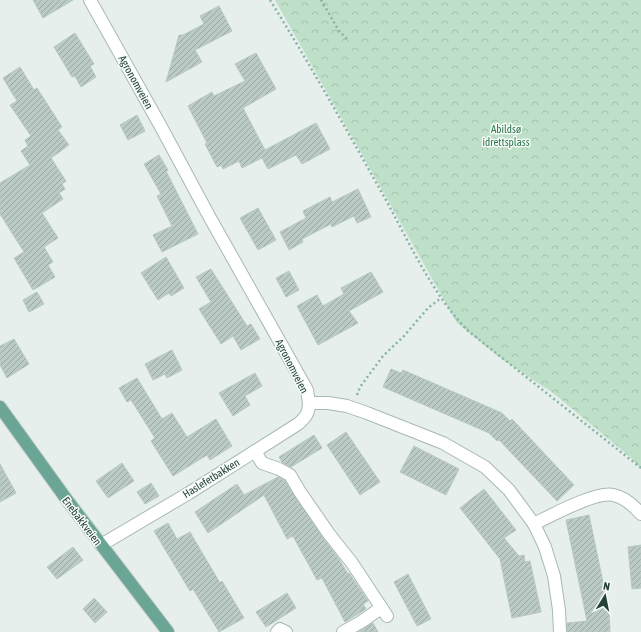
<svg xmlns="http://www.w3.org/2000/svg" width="641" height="632" font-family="'Asap Condensed',sans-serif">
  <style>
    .park { fill: url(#park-crowns) }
    .building { fill: url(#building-hatch); stroke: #b8c9c2 }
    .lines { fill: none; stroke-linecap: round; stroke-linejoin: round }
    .minor-casing { stroke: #a8b8b2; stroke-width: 14 }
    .major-casing { stroke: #c2cac8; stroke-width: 14 }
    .path { stroke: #86b3a5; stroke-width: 2.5; stroke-dasharray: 2 3; stroke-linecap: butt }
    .minor { stroke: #fff; stroke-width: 12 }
    .major { stroke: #6aa596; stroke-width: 12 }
    .labels { text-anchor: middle; stroke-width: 3; stroke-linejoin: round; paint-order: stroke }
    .street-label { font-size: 11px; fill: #24423a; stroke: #f7fbf9 }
    .park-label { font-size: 11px; fill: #2d7a4b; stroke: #f7fbf9 }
  </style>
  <defs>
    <pattern id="park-crowns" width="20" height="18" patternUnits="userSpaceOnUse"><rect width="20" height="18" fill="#bfe0c8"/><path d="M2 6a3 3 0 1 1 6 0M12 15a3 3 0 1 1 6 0" fill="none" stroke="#a4c1ad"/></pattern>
    <pattern id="building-hatch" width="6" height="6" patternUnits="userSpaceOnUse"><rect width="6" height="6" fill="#bbcac4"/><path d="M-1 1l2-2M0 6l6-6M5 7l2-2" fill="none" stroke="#98a6a0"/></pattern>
  </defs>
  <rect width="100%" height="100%" fill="#e6efeb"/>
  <polygon class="park" points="275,0 641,0 641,469 629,456 553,393 503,360 457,323"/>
  <g class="building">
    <polygon points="33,0 73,0 43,18"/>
    <polygon points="219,6 232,31 195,50 202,62 166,82 179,35 183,35 204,24 200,16"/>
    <polygon points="75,33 94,64 90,66 96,77 81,87 75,76 72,77 54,47"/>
    <polygon points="256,53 276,89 243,108 265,150 316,123 330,149 302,164 296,155 268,169 262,158 242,168 239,161 223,169 221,165 217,167 205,144 207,143 188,106 212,92 214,96 245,81 235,64"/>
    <polygon points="20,67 34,90 37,88 62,127 58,130 69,145 51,158 66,181 62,184 65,189 59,193 63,199 42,213 58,238 44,247 53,262 48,265 55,277 33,290 14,258 24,252 0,214 0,183 30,165 21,151 28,146 25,140 31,136 10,105 17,101 3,78"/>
    <polygon points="137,115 145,131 128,140 120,125"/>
    <polygon points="159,155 168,170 166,171 198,234 162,252 153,235 172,226 157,196 161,194 144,164"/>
    <polygon points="358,189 371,217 357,223 354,216 332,227 331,224 302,239 303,242 289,250 280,232 306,218 303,211 330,197 332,202"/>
    <polygon points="258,208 276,240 258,250 240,218"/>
    <polygon points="166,257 184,288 171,296 169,293 158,300 141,273"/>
    <polygon points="211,269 247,326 251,324 260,339 241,350 233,336 221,344 199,309 211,302 196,277"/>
    <polygon points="289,271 299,290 286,297 276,278"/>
    <polygon points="371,272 383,292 349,311 358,323 318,345 297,306 317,295 323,306 344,294 341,288"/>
    <polygon points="37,292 44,304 29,312 23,300"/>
    <polygon points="14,339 29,364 7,378 0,365 0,346"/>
    <polygon points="172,350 182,370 167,378 165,374 153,380 145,364"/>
    <polygon points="391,369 401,373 403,370 502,413 510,421 512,419 574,485 557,501 499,440 497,441 489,433 383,387"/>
    <polygon points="255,373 262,386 245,396 250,405 233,416 219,393"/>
    <polygon points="137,378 162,419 172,413 187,437 216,419 232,446 210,460 207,455 173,476 151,441 155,438 131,400 127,402 119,388"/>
    <polygon points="346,432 380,482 360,495 327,445"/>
    <polygon points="314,435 322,448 291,467 282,462 279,457"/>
    <polygon points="414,446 459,469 446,495 400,472"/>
    <polygon points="122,463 134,481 108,498 96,481"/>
    <polygon points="0,464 16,493 0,502"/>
    <polygon points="278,477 285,481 323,538 339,559 348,574 349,573 368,601 363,604 366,609 345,622 322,578 317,580 293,536 287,539 264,495 208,533 195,512 237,484 244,495"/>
    <polygon points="151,483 159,496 145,504 137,492"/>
    <polygon points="484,489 516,530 504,538 519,556 524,555 525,562 530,561 541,612 512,618 500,559 460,508"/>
    <polygon points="589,515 609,611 610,632 567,632 567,623 587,621 566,520"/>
    <polygon points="168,523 177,539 190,532 220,583 222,581 244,618 219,632 193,589 190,591 154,531"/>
    <polygon points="641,545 641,588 632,589 628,547"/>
    <polygon points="73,547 83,560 57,579 47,567"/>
    <polygon points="408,574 431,619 417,626 394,582"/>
    <polygon points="287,593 296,608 266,627 256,612"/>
    <polygon points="94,598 107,612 95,623 83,609"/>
    <polygon points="373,623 378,632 358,632 365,628"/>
  </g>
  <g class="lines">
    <defs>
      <g id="minor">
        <polyline points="90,0 160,125 209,216 307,390 309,403 328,403 347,406 367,413 443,443 485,467 509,490 534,524 545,547 554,576 559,610 560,632"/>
        <polyline points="255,451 262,463 279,469 290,475 300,492 329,534 352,563 387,616"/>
        <path d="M534 524C550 516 596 491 613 495 624 497 634 506 641 514"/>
        <path d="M101 545 189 493 298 424C306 417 309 413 309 403"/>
        <polyline points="277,632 280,629 286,632"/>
        <polyline points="343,632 361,622 381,608"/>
      </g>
      <polyline id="major" points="0,407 67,500 168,632"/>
    </defs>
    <use href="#minor" class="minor-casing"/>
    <use href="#major" class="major-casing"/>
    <g class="path">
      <path d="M270 0C311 66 349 134 387 202 411 246 432 293 467 330L641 468"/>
      <polyline points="321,0 339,31 348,40"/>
      <polyline points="357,395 360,387 383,356 404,336 428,308 441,298"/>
    </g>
    <use href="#minor" class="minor"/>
    <use href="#major" class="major"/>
  </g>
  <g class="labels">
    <g class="street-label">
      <text transform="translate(136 82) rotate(61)" y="4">Agronomveien</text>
      <text transform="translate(292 366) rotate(63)" y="4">Agronomveien</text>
      <text transform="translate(211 478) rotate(-32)" y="4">Haslefetbakken</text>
      <text transform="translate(82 521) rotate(53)" y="4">Enebakkveien</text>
    </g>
    <g class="park-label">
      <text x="506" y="133">Abildsø<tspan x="506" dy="13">idrettsplass</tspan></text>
    </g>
  </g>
  <g transform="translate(605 596) rotate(10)" stroke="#f7fbf9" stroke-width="3" paint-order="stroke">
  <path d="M0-3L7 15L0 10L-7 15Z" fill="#24423a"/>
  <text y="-6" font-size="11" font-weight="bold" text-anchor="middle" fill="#24423a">N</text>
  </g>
</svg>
